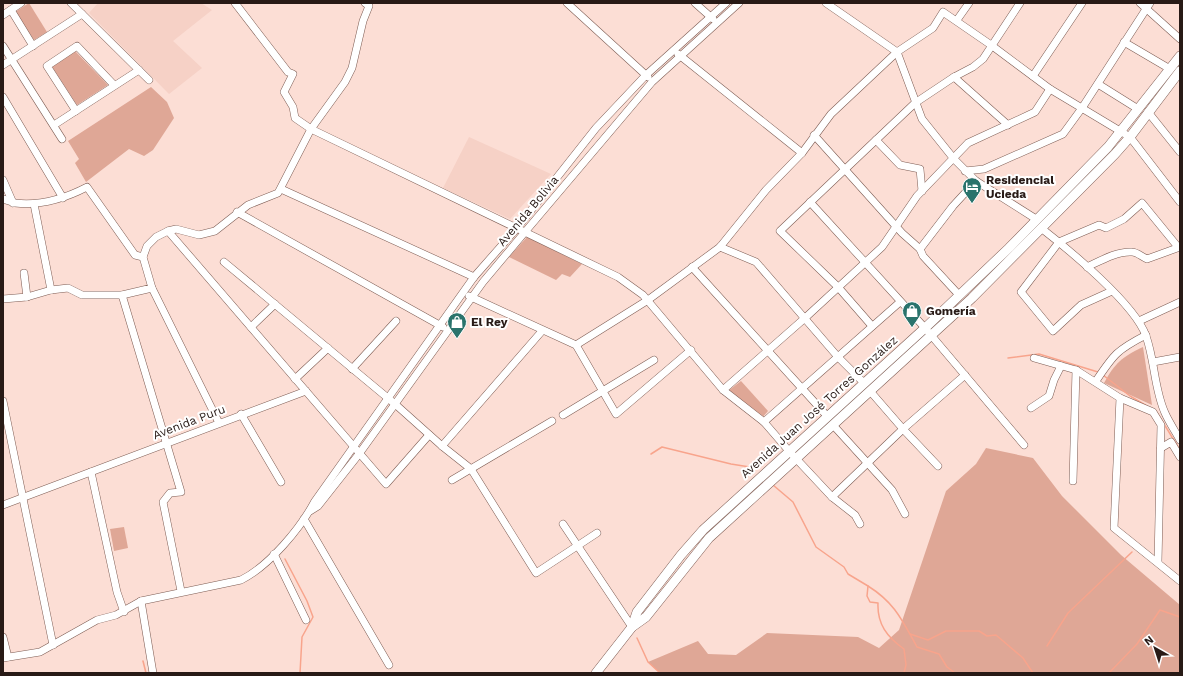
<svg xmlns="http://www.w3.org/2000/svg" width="1183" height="676" font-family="'Work Sans',sans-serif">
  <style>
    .built { fill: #f6d1c6 }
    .green { fill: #dfa796 }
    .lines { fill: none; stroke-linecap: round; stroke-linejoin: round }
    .stream { stroke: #f8a48c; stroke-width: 1.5 }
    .minor-casing { stroke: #7e5d54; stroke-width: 8 }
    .major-casing { stroke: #7e5d54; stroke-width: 10 }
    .minor { stroke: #fff; stroke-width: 7 }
    .major { stroke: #fff; stroke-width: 9 }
    .labels { text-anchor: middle; stroke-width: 4; stroke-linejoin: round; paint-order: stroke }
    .poi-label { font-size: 12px; font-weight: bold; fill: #281a16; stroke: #fff; text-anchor: start }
    .street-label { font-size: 12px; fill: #281a16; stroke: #fff }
  </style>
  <rect width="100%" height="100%" fill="#fcded5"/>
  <g class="built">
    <polygon points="98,3 201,3 212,10 173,41 202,68 169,94 89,13"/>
    <polygon points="469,137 551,174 510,219 443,188"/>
  </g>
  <g class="green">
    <polygon points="29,3 47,32 34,40 15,12"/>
    <polygon points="74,50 108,85 77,105 51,65"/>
    <polygon points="151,87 167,102 174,118 153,150 144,156 129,149 86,182 75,163 79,159 68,141"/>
    <polygon points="527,237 582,264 570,277 562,274 556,280 509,257"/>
    <path d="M1143 347 1152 405 1104 383C1115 363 1122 357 1143 347Z"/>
    <polygon points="741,381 768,411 762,418 728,391"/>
    <polygon points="986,448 1033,458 1062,496 1121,555 1180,605 1180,673 660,673 648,662 698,641 708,654 736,655 767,633 858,637 879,648 899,630 946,491 976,464"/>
    <polygon points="124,527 128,548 114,551 110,529"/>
  </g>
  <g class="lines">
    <g class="stream">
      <polyline points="1008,358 1039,354 1098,372"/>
      <polyline points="1103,375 1130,396 1147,406"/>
      <polyline points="1156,411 1180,450"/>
      <polyline points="651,454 662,447 731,464 756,468"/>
      <path d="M773 485 793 502 816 547 844 567 848 574 868 586 867 596 870 602 878 603C877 624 887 637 904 649L906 665 904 673"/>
      <polyline points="285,559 307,601 313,617 302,637 300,673"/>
      <path d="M868 586C895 603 902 620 917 647L939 654 947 667 955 673"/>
      <polyline points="910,634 928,640 946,631 979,631 987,636 996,635 1023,658 1033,673"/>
      <polyline points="637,638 648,662 660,673"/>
      <polyline points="1047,646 1068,613 1132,552"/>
      <polyline points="143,661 146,673"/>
      <polyline points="1109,673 1137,644 1160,610 1180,617"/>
    </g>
    <defs>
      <g id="minor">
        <polyline points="71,3 149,80"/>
        <polyline points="235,3 288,72 293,74 284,92 293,107 295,118 311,129 618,277 643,295 723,390 764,422 789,451 832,497 855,515 860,524"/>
        <polyline points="567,3 648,77"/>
        <polyline points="695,3 713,19"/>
        <polyline points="826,3 897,52 922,119 954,159 976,181 1036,219"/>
        <polyline points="1140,3 1180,39"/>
        <polyline points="11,10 33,46"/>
        <polyline points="3,15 21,3"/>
        <polyline points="957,20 969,3"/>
        <polyline points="1124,42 1170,69"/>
        <polyline points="3,46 62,139"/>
        <polyline points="678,54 802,153"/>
        <polyline points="3,65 82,14"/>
        <polyline points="1033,76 1082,3"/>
        <polyline points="954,77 1008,125"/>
        <polyline points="1098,84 1138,109"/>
        <polyline points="3,97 63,198"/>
        <polyline points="76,111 47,66 77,46 114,85"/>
        <polyline points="1148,112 1180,152"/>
        <polyline points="54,125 139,70"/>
        <polyline points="814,135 902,233 920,249 923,256 959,295"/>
        <polyline points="876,140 900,165 920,169 922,191"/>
        <polyline points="965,171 984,169 1063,134 1082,108 1150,3"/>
        <polyline points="3,180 13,203"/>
        <polyline points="281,189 474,277"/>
        <path d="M3 199C7 200 11 202 15 203 41 206 64 199 87 187L135 255 143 257"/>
        <polyline points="810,202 925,328 1024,445"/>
        <polyline points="34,204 51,290"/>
        <polyline points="237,212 443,327"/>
        <path d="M1041 228C1068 249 1135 304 1146 336 1155 361 1154 389 1165 413 1169 422 1175 431 1180 440"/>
        <polyline points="168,231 386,484 429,435"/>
        <polyline points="720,247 756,262 838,357 864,383"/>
        <polyline points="920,249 953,206 976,181"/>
        <polyline points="224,262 395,404 442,446 471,469 536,573 597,533"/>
        <polyline points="692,267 827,416"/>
        <path d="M1087 267C1100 261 1117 251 1132 252 1137 252 1142 257 1147 259L1180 247"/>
        <polyline points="24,273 27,297"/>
        <polyline points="152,288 219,423"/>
        <polyline points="1112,291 1081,305 1053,331 1021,292 1059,242 1099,225 1106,228 1124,219 1142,203 1178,247"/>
        <polyline points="122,295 181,492 170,493 163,502 181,591"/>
        <polyline points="469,296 576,345 616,414 691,350"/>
        <polyline points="3,299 27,297 51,290 68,288 82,295 122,295 152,288 143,257 147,246 156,237 168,231 176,229 199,235 215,231 248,205 278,193 311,129 345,82 352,68 363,21 369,6 365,3"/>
        <polyline points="1139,321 1180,302"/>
        <polyline points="872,326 838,287 780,231 915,103 954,77 973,67 983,59 1020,3"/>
        <polyline points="251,327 275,304"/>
        <polyline points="576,345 648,300 720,247 766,190 802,153 831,114 897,52 933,28 943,12 991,45 1050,89 1130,137 1180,202"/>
        <polyline points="1034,358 1076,370 1120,398 1114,528 1180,581"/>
        <polyline points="1153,362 1180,357"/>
        <polyline points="352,369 396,321"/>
        <polyline points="295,379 328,348"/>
        <path d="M1096 381C1114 354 1117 350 1146 335"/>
        <polyline points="723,390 805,318 882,247 917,196 968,143 1035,112 1050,89"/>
        <polyline points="870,391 903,429 938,466"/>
        <polyline points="1120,398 1153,412 1161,425 1158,562"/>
        <polyline points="3,401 53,645"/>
        <polyline points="1031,408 1049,396 1054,380 1061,366"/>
        <polyline points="241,414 281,482"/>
        <polyline points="563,415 654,360"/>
        <polyline points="764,422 900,302"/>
        <polyline points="833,425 892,490 905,514"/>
        <polyline points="442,446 542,331"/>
        <polyline points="1161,448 1171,442 1180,457"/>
        <polyline points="91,472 117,592 124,612"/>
        <polyline points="452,480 552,421"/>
        <polyline points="1073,481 1076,370"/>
        <polyline points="832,497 903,429 965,375"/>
        <polyline points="3,505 306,391"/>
        <polyline points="310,511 318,506 359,454 483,282 525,232 652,82 739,3"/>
        <polyline points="304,519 389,665"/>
        <polyline points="563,524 632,627"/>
        <polyline points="274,554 306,620"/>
        <polyline points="141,601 153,673"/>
        <polyline points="3,637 8,657"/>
        <path d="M3 658 40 652 97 620 116 615 141 601 241 580C269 566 300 529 315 501L474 277 517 228 596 128 646 75 726 3"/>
      </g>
      <g id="major">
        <polyline points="632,627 637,612 681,555 703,530 925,328 1009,248 1108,147 1180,56"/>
        <polyline points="596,673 632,627 646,617 709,538 972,298 1115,154 1130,137 1180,71"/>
      </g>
    </defs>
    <use href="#minor" class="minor-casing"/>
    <use href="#major" class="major-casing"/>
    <use href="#minor" class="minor"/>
    <use href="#major" class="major"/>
  </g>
  <defs>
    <symbol id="hotel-pin" viewBox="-11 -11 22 30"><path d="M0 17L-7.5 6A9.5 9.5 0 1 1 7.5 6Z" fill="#2a736c" stroke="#fff"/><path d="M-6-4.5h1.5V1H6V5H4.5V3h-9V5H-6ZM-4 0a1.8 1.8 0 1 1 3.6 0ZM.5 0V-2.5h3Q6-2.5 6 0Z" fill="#fff"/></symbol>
    <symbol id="shop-pin" viewBox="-11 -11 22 30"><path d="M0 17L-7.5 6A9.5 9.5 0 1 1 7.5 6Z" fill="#2a736c" stroke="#fff"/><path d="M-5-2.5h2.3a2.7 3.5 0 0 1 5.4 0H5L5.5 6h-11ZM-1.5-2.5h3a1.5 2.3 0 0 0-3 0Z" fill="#fff"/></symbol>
  </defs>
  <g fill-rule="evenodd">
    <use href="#hotel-pin" x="961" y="176" width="22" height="30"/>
    <use href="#shop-pin" x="901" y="300" width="22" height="30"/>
    <use href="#shop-pin" x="446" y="311" width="22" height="30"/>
  </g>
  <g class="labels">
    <g class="poi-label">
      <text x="986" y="184">Residencial<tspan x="986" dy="14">Ucieda</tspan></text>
      <text x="926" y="315">Gomería</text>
      <text x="471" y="326">El Rey</text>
    </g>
    <g class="street-label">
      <text transform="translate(528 211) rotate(-50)" y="4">Avenida Bolivia</text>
      <text transform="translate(819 407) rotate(-42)" y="4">Avenida Juan José Torres González</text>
      <text transform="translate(189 422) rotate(-21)" y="4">Avenida Puru</text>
    </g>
  </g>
  <rect width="1183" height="676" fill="none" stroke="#281a16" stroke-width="8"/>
  <g transform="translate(1155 648) rotate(321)" stroke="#ffffff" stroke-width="3" paint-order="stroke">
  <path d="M0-3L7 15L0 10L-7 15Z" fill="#281a16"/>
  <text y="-6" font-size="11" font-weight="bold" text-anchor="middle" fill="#281a16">N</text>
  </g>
</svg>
